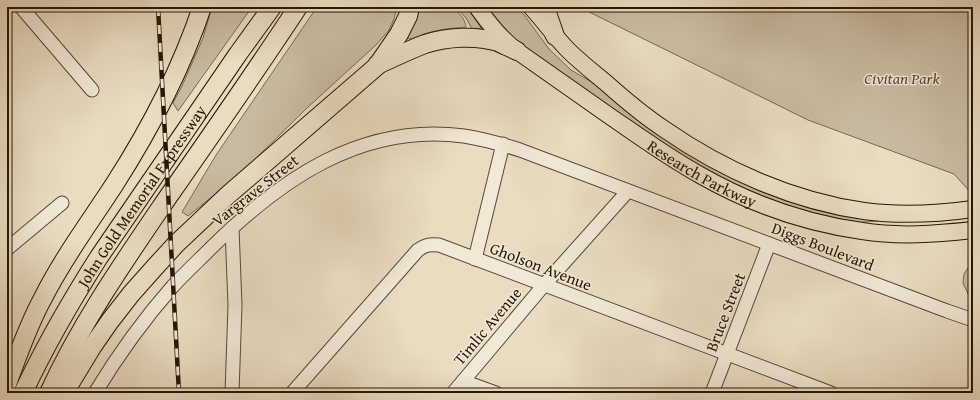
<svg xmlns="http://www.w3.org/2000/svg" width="980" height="400" font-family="'Gentium Book Plus',serif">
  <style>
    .green { fill: #c8baa1; stroke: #776853 }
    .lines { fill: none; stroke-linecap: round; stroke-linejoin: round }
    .minor-casing { stroke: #574834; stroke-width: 15 }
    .major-casing { stroke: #261605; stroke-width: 18 }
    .highway-casing { stroke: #261605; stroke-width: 20 }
    .minor { stroke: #f1e8d7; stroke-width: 13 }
    .major { stroke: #e9dcc1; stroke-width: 16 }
    .highway { stroke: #e9dcc1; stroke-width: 18 }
    .rail-casing { stroke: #261605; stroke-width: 4.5 }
    .rail { stroke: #f1e8d7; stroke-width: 3; stroke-dasharray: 9; stroke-linecap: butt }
    .labels { text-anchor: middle; stroke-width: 3; stroke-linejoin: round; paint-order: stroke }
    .park-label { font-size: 16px; font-style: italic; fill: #574734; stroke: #f1e8d7 }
    .street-label { font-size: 16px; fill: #261605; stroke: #f1e8d7 }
  </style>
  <rect width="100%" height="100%" fill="#e9dcc1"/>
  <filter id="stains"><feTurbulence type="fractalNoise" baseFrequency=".005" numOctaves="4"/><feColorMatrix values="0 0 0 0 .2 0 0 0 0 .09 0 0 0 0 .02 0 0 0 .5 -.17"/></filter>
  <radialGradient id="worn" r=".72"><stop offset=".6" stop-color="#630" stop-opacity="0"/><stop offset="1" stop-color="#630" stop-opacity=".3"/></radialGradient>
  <g class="green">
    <polygon points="212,7 252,7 178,111 173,103 182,86 203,38"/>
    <polygon points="317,7 397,7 394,19 389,30 376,45 307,108 237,177 188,216 182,212 216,155"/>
    <path d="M418 7H452C459 13 466 19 466 28 453 27 437 30 424 34 419 36 414 38 409 39L407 38Z"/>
    <polygon points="456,7 467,7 480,26 481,29 472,29 466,18"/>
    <polygon points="487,7 516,7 525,16 549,49 571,70 607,91 697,156 879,217 878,221 851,223 800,211 748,191 690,162 575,84 517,41 505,30 492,14"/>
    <polygon points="579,7 973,7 973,195 954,174 808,120"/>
    <polygon points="973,260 973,300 970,298 963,283 964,274"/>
  </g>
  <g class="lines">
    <defs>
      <g id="minor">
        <polyline points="21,7 92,90"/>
        <polyline points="232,228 235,305 232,393"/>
        <polyline points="7,249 62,203"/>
        <polyline points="475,259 503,144"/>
        <polyline points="463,381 496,393"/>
        <path d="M95 393C118 355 144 319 173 286 185 273 199 260 212 247 280 180 362 122 464 136 483 139 501 144 520 150L947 311 973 320"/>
        <path d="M292 393 418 250C425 245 430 244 439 245L831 393"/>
        <polyline points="453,393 544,285 628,191"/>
        <polyline points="712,393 769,244"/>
      </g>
      <g id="major">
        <path id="s1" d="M477 7C489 24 501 39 517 51 548 73 580 95 611 117 640 137 669 158 700 175 749 203 805 223 862 231 899 237 936 234 973 230"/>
        <path d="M531 7C544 21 555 37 568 50 580 62 593 72 605 82 624 99 643 115 664 129 723 170 793 201 864 211 901 216 937 214 973 209"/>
      </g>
      <g id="highway">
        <polyline points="545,7 555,36"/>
        <path d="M377 65C393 58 409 50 425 44 447 37 475 35 498 42 504 45 511 48 517 51"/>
        <path d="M7 384C18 355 28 325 43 298 63 258 90 222 114 185 150 129 181 70 202 7"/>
        <path id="s2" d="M23 393C45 346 71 301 99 257L238 54 272 7"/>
        <path d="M49 393C81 323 125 260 168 197 212 134 256 71 298 7"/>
        <polyline points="64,393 92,347 110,321 131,294 155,267 176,244 228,195 377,66 399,34 408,16 410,7"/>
      </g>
    </defs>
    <use href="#minor" class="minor-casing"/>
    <use href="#major" class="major-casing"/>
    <use href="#highway" class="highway-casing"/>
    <use href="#minor" class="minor"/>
    <use href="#major" class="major"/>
    <use href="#highway" class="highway"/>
    <defs>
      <polyline id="rail" points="158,7 179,393"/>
    </defs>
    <use href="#rail" class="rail-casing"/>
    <use href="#rail" class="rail"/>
  </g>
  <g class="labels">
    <g class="park-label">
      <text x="902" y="84">Civitan Park</text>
    </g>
    <g class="street-label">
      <text dy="6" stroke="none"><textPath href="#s1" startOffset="282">Research Parkway</textPath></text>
      <text transform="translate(255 190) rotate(-38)" y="6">Vargrave Street</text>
      <text dy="6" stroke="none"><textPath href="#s2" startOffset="230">John Gold Memorial Expressway</textPath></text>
      <text transform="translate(823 246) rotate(21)" y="6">Diggs Boulevard</text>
      <text transform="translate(541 266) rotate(21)" y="6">Gholson Avenue</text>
      <text transform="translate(725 312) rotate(-69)" y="6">Bruce Street</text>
      <text transform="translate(487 326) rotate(-50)" y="6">Timlic Avenue</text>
    </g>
  </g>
  <rect width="980" height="400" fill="none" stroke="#e9dcc1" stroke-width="24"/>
  <rect x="8" y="8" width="964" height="384" fill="none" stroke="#261605" stroke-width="2"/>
  <rect x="12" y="12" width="956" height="376" fill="none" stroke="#261605"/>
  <rect width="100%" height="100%" filter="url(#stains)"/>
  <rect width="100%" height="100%" fill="url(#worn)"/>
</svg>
